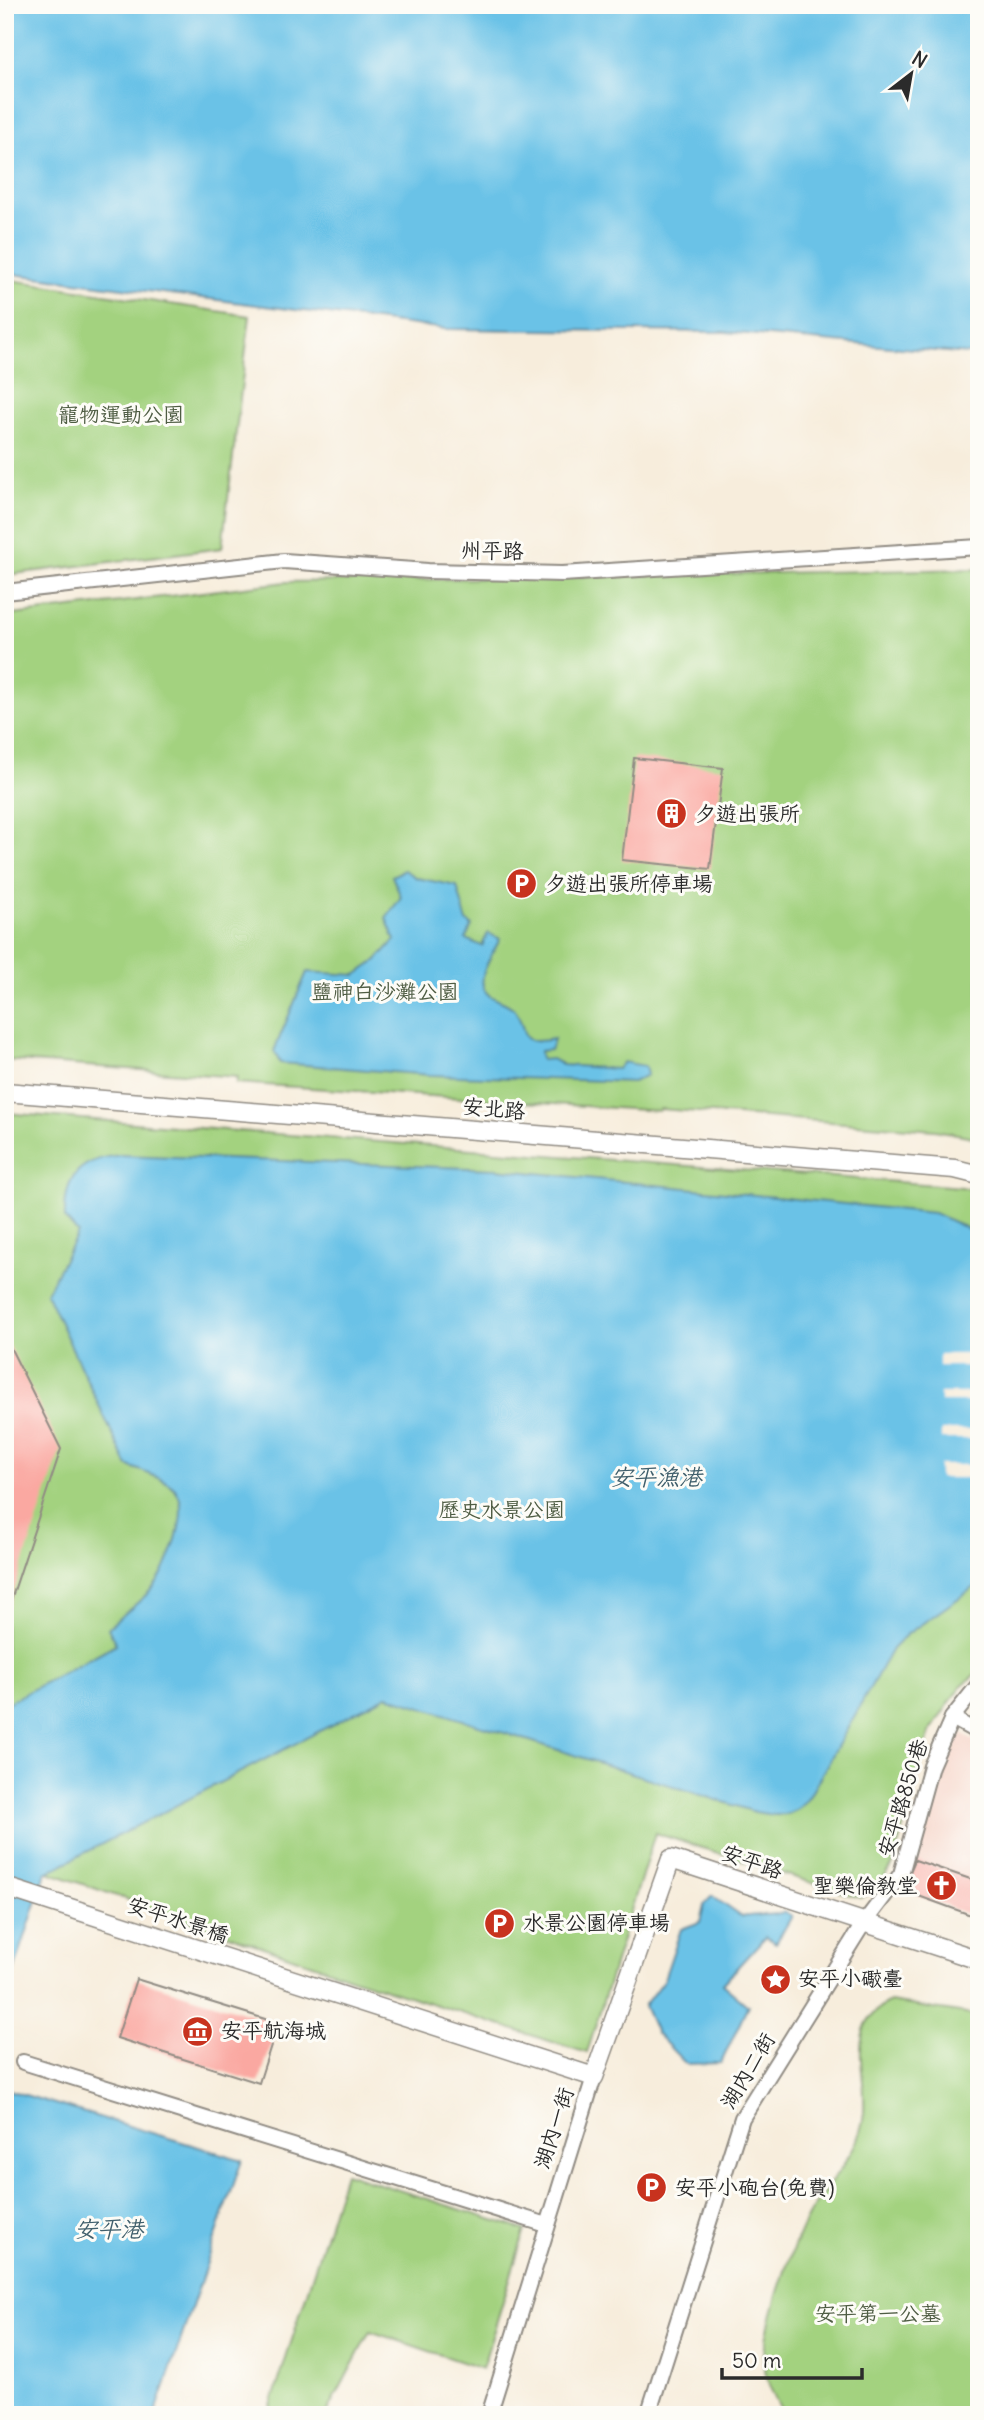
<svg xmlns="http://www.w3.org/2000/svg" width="984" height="2420" font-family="Delius,'LXGW WenKai TC',sans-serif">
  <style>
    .built { fill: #f6d1c5 }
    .green { fill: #a3d27f; stroke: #677e55; stroke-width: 2 }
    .water { fill: #6ac2e7; stroke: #4a7689; stroke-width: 2 }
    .pier { fill: #f7eddc }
    .building { fill: #faa8a1 }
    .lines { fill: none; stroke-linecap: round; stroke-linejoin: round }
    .minor-casing { stroke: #918c84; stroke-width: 18 }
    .tertiary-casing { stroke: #918c84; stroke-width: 21 }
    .minor { stroke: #fff; stroke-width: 14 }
    .tertiary { stroke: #fff; stroke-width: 18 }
    .labels { text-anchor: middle; stroke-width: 6; stroke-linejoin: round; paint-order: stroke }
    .park-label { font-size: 21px; fill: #4f5d44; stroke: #fdfcf7 }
    .street-label { font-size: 21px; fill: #2b2b2b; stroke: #fdfcf7 }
    .poi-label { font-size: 21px; fill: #2b2b2b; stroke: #fdfcf7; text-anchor: start }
    .water-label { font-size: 23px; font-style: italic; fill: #41606d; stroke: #fdfcf7 }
  </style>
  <rect width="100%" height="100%" fill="#fdfcf7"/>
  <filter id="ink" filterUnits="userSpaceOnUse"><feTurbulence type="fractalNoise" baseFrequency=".0143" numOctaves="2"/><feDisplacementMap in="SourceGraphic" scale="14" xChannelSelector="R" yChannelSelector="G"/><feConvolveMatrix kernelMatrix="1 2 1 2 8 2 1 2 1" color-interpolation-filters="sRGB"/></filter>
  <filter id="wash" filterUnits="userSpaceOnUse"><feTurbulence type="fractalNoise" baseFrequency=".00686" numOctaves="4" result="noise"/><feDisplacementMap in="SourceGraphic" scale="28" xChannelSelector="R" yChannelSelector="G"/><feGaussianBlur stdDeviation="1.57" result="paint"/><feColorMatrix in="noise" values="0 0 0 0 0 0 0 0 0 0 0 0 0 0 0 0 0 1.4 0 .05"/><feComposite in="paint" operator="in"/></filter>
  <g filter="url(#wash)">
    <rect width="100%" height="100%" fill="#f7eddc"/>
    <polygon class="built" points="955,1729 979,1744 979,1882 912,1859 933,1782"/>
    <g class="green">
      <polygon points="5,279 250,316 222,548 5,575"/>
      <polygon points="979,569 979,1138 935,1130 660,1109 659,1111 236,1083 237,1077 5,1060 5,616 286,582"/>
      <polygon points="5,1113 962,1187 979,1191 979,1671 960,1687 930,1732 892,1866 876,1891 860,1898 655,1833 587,2053 355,1979 5,1857"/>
      <path d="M890 2002 979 2016V2415H784C774 2398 762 2375 764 2355 767 2318 793 2240 812 2209 832 2178 861 2150 864 2112 867 2072 844 2024 890 2002Z"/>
      <polygon points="345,2173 525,2230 482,2369 370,2331 326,2415 268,2415"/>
    </g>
    <g class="water">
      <polygon points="5,5 979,5 979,355 725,332 446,329 5,273"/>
      <path d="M404 870 417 878 457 886 467 922 472 925 466 939 482 946 488 933 500 939C493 954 471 983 490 996 498 1001 507 1002 515 1010 530 1034 515 1046 554 1039L550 1050 540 1051 541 1060 552 1059 563 1065 617 1069 623 1062 645 1066 647 1075 633 1082 430 1075 280 1063 274 1051 307 972 356 975 376 961 395 940 386 918 401 897 392 876Z"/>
      <path d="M121 1155 496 1169 934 1213 979 1234V1584L906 1635 892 1649 809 1797C793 1819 780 1817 755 1812L387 1696 46 1873 5 1998V1704L116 1644 108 1628C122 1615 139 1603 152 1589 168 1571 192 1509 175 1489 164 1477 141 1472 127 1465L46 1293 78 1233 65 1219C64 1177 78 1159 121 1155Z"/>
      <path d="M712 1896 742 1917C757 1913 773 1917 785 1912L792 1916 776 1943 765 1937 722 1984 748 2006 721 2063 686 2064 656 2033 644 2006 664 1979 681 1929 700 1922 704 1905Z"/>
      <polygon points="5,2089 242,2160 155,2415 5,2415"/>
    </g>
    <g class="pier">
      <rect x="939" y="1354" width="40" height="12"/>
      <rect x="940" y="1393" width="39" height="9"/>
      <rect x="941" y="1430" width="38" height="9"/>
      <rect x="939" y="1465" width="40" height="13"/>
    </g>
    <g id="blocks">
      <g class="building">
        <polygon points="634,758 723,768 710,869 622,860"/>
        <polygon points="5,1337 61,1449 8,1609 5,1609"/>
        <polygon points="915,1860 979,1882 979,1918 902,1890"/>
        <polygon points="136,1979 278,2023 259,2083 117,2038"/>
      </g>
    </g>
  </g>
  <g filter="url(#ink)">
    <use href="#blocks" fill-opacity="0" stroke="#918c84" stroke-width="2"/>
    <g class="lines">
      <defs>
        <g id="minor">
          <polyline points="5,592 284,561 428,571 562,574 979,547"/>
          <polyline points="952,1718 979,1733"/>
          <polyline points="23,2062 547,2225"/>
          <polyline points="489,2415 594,2077"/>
          <polyline points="648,2415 742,2118 863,1924 901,1874 931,1766 952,1718 979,1684"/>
        </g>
        <g id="tertiary">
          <polyline points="5,1092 955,1169 979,1175"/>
          <polyline points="5,1887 594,2077 671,1859 979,1960"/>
        </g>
      </defs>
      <use href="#minor" class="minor-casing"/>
      <use href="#tertiary" class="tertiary-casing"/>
      <use href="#minor" class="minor"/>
      <use href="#tertiary" class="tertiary"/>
    </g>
  </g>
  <defs>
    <symbol id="building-disc" viewBox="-11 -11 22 22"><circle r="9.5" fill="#c8321e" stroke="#fdfcf7"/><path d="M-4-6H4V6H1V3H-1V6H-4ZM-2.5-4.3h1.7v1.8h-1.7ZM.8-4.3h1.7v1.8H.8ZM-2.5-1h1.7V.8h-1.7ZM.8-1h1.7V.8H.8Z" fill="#fff"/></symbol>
    <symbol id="parking-disc" viewBox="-11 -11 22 22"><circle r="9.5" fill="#c8321e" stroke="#fdfcf7"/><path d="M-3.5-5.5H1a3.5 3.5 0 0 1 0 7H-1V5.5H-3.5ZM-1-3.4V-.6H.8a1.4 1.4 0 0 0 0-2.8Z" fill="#fff"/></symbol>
    <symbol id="church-disc" viewBox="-11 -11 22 22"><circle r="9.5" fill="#c8321e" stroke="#fdfcf7"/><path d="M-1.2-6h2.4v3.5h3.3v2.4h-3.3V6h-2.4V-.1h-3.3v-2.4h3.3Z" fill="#fff"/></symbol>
    <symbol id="sight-disc" viewBox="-11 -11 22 22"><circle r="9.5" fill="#c8321e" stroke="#fdfcf7"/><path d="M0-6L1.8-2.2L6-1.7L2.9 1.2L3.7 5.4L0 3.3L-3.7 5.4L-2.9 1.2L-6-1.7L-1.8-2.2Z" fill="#fff"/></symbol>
    <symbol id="museum-disc" viewBox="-11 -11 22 22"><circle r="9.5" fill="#c8321e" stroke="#fdfcf7"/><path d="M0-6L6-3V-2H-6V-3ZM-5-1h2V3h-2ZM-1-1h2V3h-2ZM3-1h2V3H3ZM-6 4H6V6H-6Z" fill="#fff"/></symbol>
  </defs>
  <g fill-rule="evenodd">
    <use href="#building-disc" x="654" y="796" width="35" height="35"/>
    <use href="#parking-disc" x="504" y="866" width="35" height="35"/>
    <use href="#church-disc" x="924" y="1868" width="35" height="35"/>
    <use href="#parking-disc" x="482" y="1906" width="35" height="35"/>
    <use href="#sight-disc" x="758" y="1962" width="35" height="35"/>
    <use href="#museum-disc" x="180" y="2014" width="35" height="35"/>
    <use href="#parking-disc" x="634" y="2170" width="35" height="35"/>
  </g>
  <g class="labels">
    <g class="park-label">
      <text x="121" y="422">寵物運動公園</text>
      <text x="385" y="999">鹽神白沙灘公園</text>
      <text x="502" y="1517">歷史水景公園</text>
      <text x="878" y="2321">安平第一公墓</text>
    </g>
    <g class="street-label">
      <text transform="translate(492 551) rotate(1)" y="7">州平路</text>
      <text transform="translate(494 1109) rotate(5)" y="7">安北路</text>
      <text transform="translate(903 1798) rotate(-73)" y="7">安平路850巷</text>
      <text transform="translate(752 1862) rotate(19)" y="7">安平路</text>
      <text transform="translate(178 1920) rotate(18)" y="7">安平水景橋</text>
      <text transform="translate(748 2071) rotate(-59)" y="7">湖內二街</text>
      <text transform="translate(554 2128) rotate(-72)" y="7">湖內一街</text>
    </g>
    <g class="poi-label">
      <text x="695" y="821">夕遊出張所</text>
      <text x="545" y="891">夕遊出張所停車場</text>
      <text x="918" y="1893" text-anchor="end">聖樂倫教堂</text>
      <text x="523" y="1930">水景公園停車場</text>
      <text x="798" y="1986">安平小礮臺</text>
      <text x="221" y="2038">安平航海城</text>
      <text x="675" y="2195">安平小砲台(免費)</text>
    </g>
    <g class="water-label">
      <text x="656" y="1485">安平漁港</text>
      <text x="109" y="2237">安平港</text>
    </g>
  </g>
  <rect width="984" height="2420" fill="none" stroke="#fdfcf7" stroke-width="28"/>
  <g transform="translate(911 74) rotate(31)" stroke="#fdfcf7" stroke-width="5" paint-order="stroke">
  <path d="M0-5L12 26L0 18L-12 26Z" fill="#2b2b2b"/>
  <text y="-10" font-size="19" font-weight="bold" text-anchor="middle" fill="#2b2b2b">N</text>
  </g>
  <path d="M722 2368v10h140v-10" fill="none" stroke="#2b2b2b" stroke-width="3.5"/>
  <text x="732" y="2368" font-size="21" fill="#2b2b2b" stroke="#fdfcf7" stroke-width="5" paint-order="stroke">50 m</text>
</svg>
